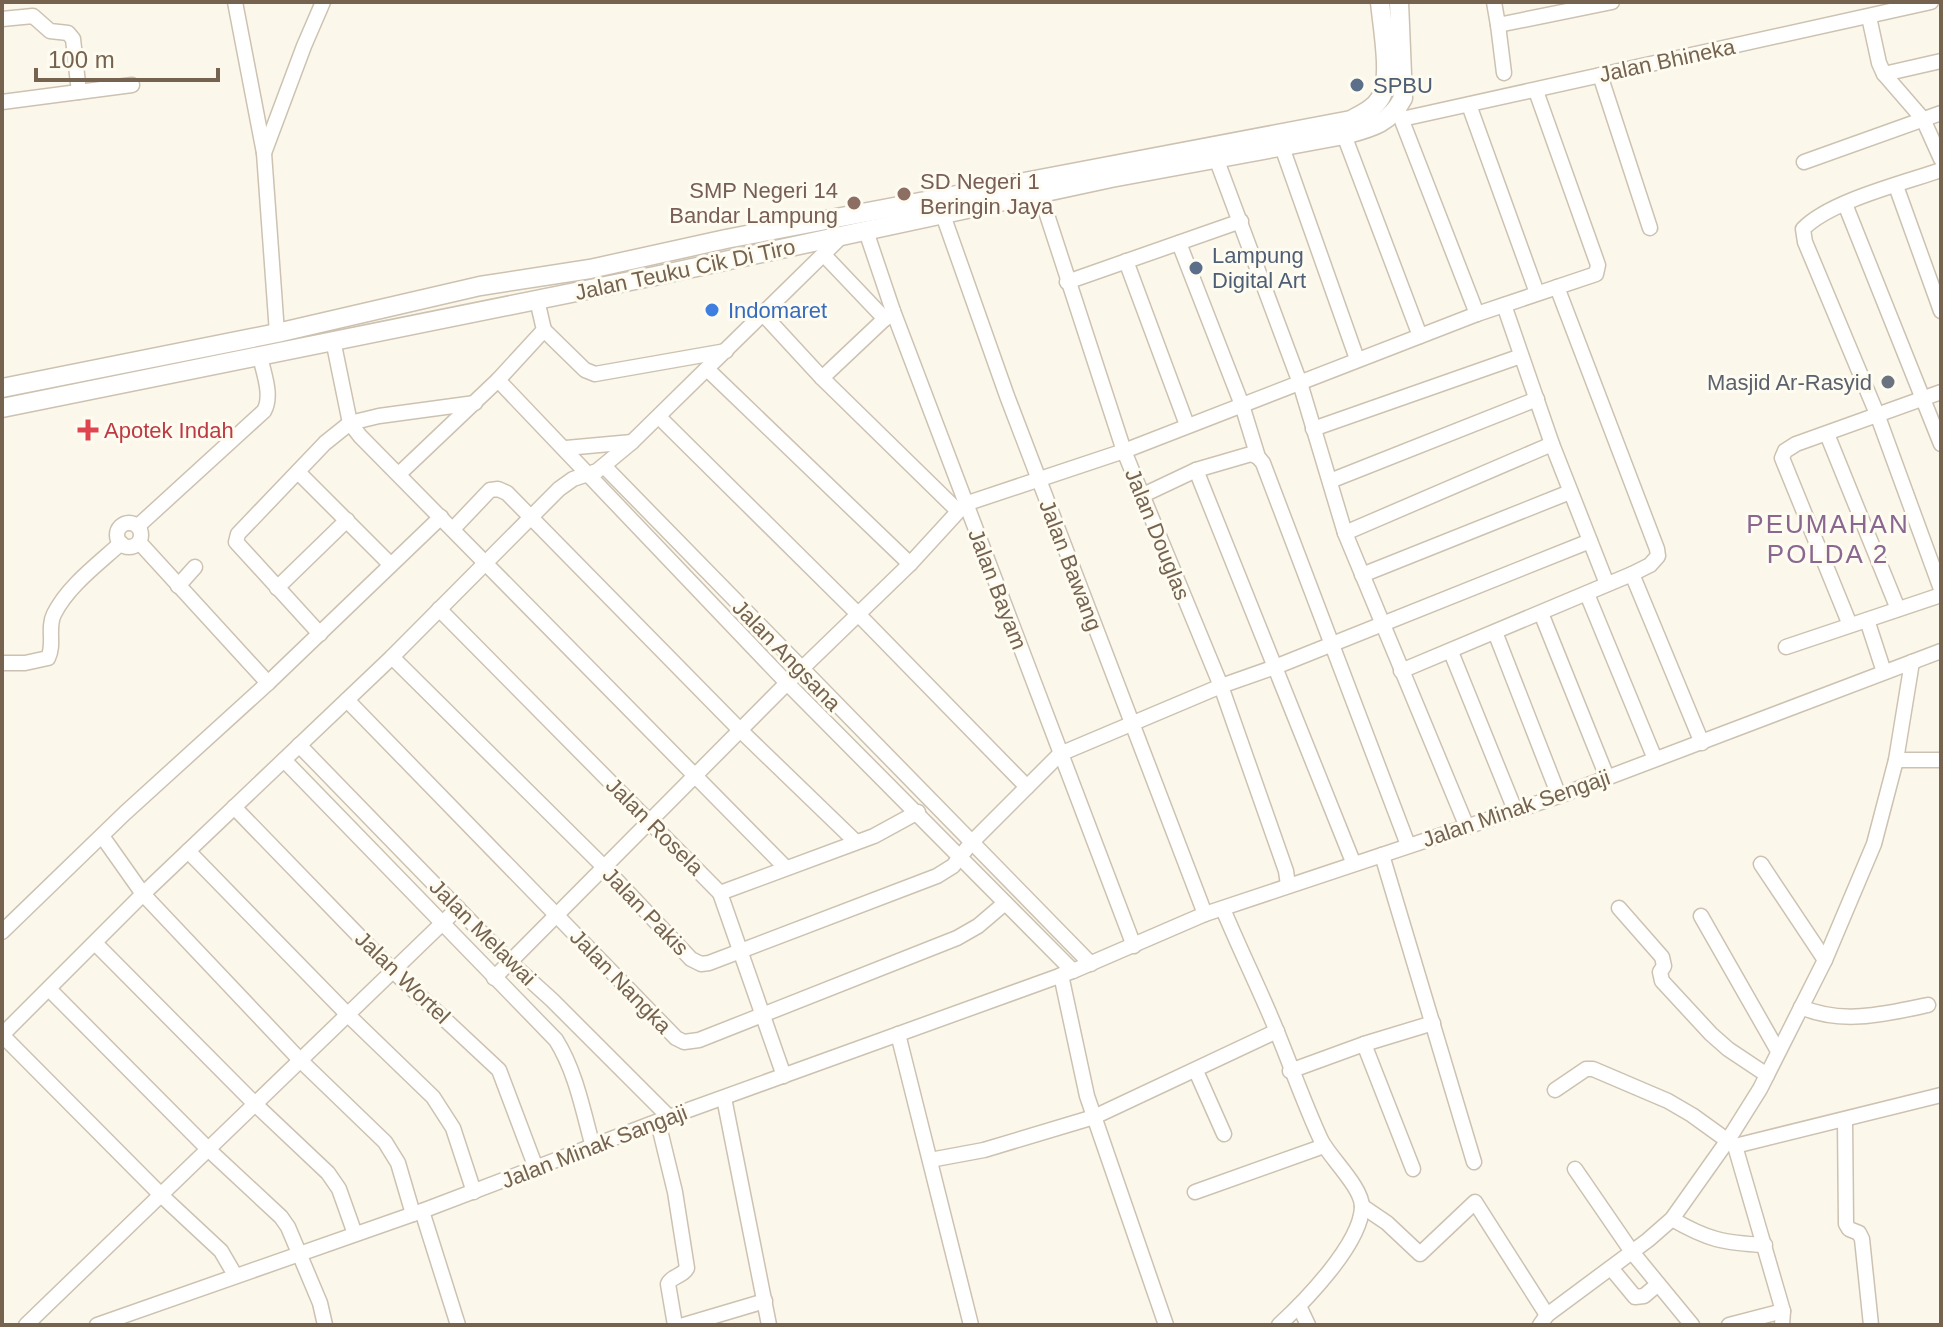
<svg xmlns="http://www.w3.org/2000/svg" width="1943" height="1327" font-family="Arial,sans-serif">
  <style>
    .lines { fill: none; stroke-linecap: round; stroke-linejoin: round }
    .minor-casing { stroke: #cdc2b1; stroke-width: 17 }
    .tertiary-casing { stroke: #cdc2b1; stroke-width: 21 }
    .minor { stroke: #fff; stroke-width: 14 }
    .tertiary { stroke: #fff; stroke-width: 18 }
    .service-dot { fill: #5c6f8a; stroke: #fefbf1; stroke-width: 3 }
    .education-dot { fill: #8d6e63; stroke: #fefbf1; stroke-width: 3 }
    .shop-dot { fill: #3f7fe0; stroke: #fefbf1; stroke-width: 3 }
    .worship-dot { fill: #6b7280; stroke: #fefbf1; stroke-width: 3 }
    .health-dot { fill: #e0444e; stroke: #fefbf1; stroke-width: 3 }
    .labels { text-anchor: middle; stroke-width: 6; stroke-linejoin: round; paint-order: stroke }
    .street-label { font-size: 22px; fill: #75634f; stroke: #fefbf1 }
    .service-label { font-size: 22px; fill: #4e5e75; stroke: #fefbf1; text-anchor: start }
    .education-label { font-size: 22px; fill: #785e54; stroke: #fefbf1; text-anchor: start }
    .shop-label { font-size: 22px; fill: #366cbe; stroke: #fefbf1; text-anchor: start }
    .worship-label { font-size: 22px; fill: #5b616d; stroke: #fefbf1; text-anchor: end }
    .health-label { font-size: 22px; fill: #be3a42; stroke: #fefbf1; text-anchor: start }
    .quarter-label { font-size: 26px; letter-spacing: 2px; fill: #8a6791; stroke: #fefbf1 }
  </style>
  <rect width="100%" height="100%" fill="#fbf8eb"/>
  <g class="lines">
    <defs>
      <g id="minor">
        <polyline points="235,2 264,153 277,333"/>
        <polyline points="1494,2 1498,25 1612,2"/>
        <polyline points="1869,17 1879,63 1884,74 1923,119 1941,159"/>
        <polyline points="2,19 33,16 50,31 68,33 73,39 79,92"/>
        <polyline points="1498,25 1504,73"/>
        <polyline points="1884,74 1941,61"/>
        <polyline points="1600,75 1650,228"/>
        <polyline points="2,102 132,85"/>
        <polyline points="1469,105 1537,293"/>
        <polyline points="1399,113 1477,314"/>
        <polyline points="1402,119 1931,2"/>
        <polyline points="1344,135 1420,336"/>
        <polyline points="1282,147 1357,359"/>
        <polyline points="1213,150 1300,383 1345,533 1467,827"/>
        <polyline points="264,153 304,46 323,2"/>
        <polyline points="1804,162 1941,113"/>
        <path d="M1941 170C1904 183 1830 201 1803 229L1805 242 1877 414 1941 589"/>
        <polyline points="1037,184 1124,451 1221,686 1286,871 1288,885"/>
        <polyline points="1896,186 1941,311"/>
        <polyline points="1845,204 1941,444"/>
        <polyline points="943,215 1007,396 1205,914"/>
        <polyline points="866,231 893,311 1134,946"/>
        <polyline points="1179,243 1242,405 1258,457 1263,463 1408,845"/>
        <polyline points="824,255 885,319"/>
        <polyline points="1126,261 1187,425"/>
        <polyline points="1067,282 1241,221"/>
        <polyline points="1504,305 1552,444 1607,584"/>
        <polyline points="763,314 822,378 957,510"/>
        <polyline points="544,330 585,370 595,374 726,351"/>
        <polyline points="333,340 350,423 360,436 785,867"/>
        <polyline points="707,369 910,564"/>
        <polyline points="822,378 893,311"/>
        <polyline points="498,380 787,683 1073,971"/>
        <polyline points="659,417 859,615 1027,787"/>
        <polyline points="1313,429 1521,356"/>
        <polyline points="1827,434 1898,609"/>
        <polyline points="566,448 632,442"/>
        <polyline points="604,466 1091,964"/>
        <polyline points="1196,470 1353,862"/>
        <polyline points="298,472 390,564"/>
        <polyline points="399,474 498,380 544,330 537,300"/>
        <polyline points="1330,481 1537,399"/>
        <polyline points="1141,496 1196,470 1251,454 1258,457"/>
        <circle cx="129" cy="535" r="12"/>
        <path d="M138 526 264 411C273 395 263 372 260 356"/>
        <polyline points="453,529 490,490 498,489 507,493 740,730 856,842"/>
        <polyline points="1345,533 1552,444"/>
        <polyline points="139,542 268,683"/>
        <polyline points="1632,574 1702,743"/>
        <polyline points="1362,575 1570,492"/>
        <polyline points="178,586 195,567"/>
        <polyline points="277,588 347,520"/>
        <polyline points="1587,594 1655,759"/>
        <polyline points="439,609 720,893 874,836 918,812"/>
        <polyline points="1541,613 1607,777"/>
        <polyline points="1867,620 1884,672"/>
        <polyline points="1850,625 1782,458 1785,451 1796,444 1941,392"/>
        <polyline points="1495,632 1559,796"/>
        <polyline points="320,634 236,542 238,534 325,443 350,423 379,416 475,403"/>
        <polyline points="1786,647 1941,595"/>
        <polyline points="1451,652 1515,810"/>
        <polyline points="392,657 603,866 691,959 701,964 709,963 937,876 953,866 971,843 1060,754 1221,686 1275,667 1590,541"/>
        <path d="M2 663H25L48 658C55 644 47 628 54 614 68 586 98 564 121 543"/>
        <polyline points="1401,671 1632,574 1650,565 1658,556 1657,549 1557,287"/>
        <polyline points="347,700 676,1038 684,1042 699,1040 957,938 978,926 1005,903"/>
        <polyline points="299,745 509,961 552,1000 669,1117"/>
        <path d="M284 760 556 1040C576 1072 583 1111 593 1147"/>
        <polyline points="1896,760 1941,760"/>
        <polyline points="234,807 393,971 499,1070 536,1168"/>
        <polyline points="102,836 143,894 301,1061 385,1142 398,1163 413,1214"/>
        <polyline points="188,851 348,1015 433,1097 453,1128 474,1192"/>
        <polyline points="1382,855 1474,1162"/>
        <polyline points="1761,864 1825,960"/>
        <polyline points="720,893 784,1076"/>
        <polyline points="1619,908 1662,957 1664,966 1660,972 1662,981 1711,1034 1728,1049 1767,1075"/>
        <path d="M1223 909C1238 945 1255 980 1270 1015 1288 1057 1302 1099 1321 1140 1330 1158 1362 1187 1362 1207 1361 1244 1304 1302 1279 1325"/>
        <polyline points="1701,916 1778,1051"/>
        <polyline points="2,932 125,813 268,683 441,517"/>
        <polyline points="96,944 256,1105 328,1173 339,1189 355,1234"/>
        <polyline points="1061,975 1087,1096 1166,1325"/>
        <polyline points="494,978 787,683 910,564 965,504 1124,451 1477,314 1596,274 1598,265 1536,91"/>
        <polyline points="49,989 209,1150 281,1217 288,1227 320,1303 325,1325"/>
        <path d="M1801 1007C1842 1025 1886 1014 1928 1005"/>
        <polyline points="898,1034 971,1325"/>
        <polyline points="2,1035 143,894 392,657 559,489 573,479 597,471 632,442 842,236"/>
        <polyline points="2,1035 162,1196 221,1251 235,1275"/>
        <polyline points="1364,1044 1413,1169"/>
        <polyline points="1196,1071 1224,1134"/>
        <polyline points="1290,1071 1364,1044 1433,1023"/>
        <polyline points="1555,1090 1586,1069 1593,1069 1668,1101 1692,1115 1735,1146 1783,1311 1782,1325"/>
        <polyline points="724,1098 769,1325"/>
        <polyline points="1845,1121 1846,1224 1849,1229 1859,1233 1862,1239 1871,1325"/>
        <path d="M658 1122 675 1192 687 1268C682 1277 671 1276 668 1284L675 1325"/>
        <polyline points="1735,1146 1941,1095"/>
        <polyline points="930,1160 984,1150 1094,1117 1277,1031"/>
        <polyline points="1575,1169 1632,1252 1692,1325"/>
        <polyline points="1195,1192 1324,1146"/>
        <polyline points="1362,1206 1387,1223 1420,1254 1475,1202 1547,1315"/>
        <polyline points="422,1211 458,1325"/>
        <path d="M1672 1219C1708 1240 1724 1243 1765 1245"/>
        <polyline points="1611,1268 1635,1297 1644,1296 1657,1285"/>
        <polyline points="1299,1306 1308,1325"/>
        <polyline points="26,1325 458,908"/>
        <polyline points="97,1325 422,1211 669,1117 1073,971 1205,914 1559,796 1941,651"/>
        <polyline points="684,1325 765,1301"/>
        <polyline points="1540,1325 1547,1315 1648,1240 1672,1219 1728,1140 1760,1089 1825,960 1874,844 1896,760 1912,662"/>
        <polyline points="1729,1325 1783,1311"/>
      </g>
      <g id="tertiary">
        <path d="M2 388 277 333 480 286 590 269 726 239 1351 120C1362 114 1374 109 1381 97 1392 78 1382 25 1380 2"/>
        <path d="M2 408 655 276 1111 178 1344 135C1370 128 1390 124 1403 98L1399 2"/>
      </g>
    </defs>
    <use href="#minor" class="minor-casing"/>
    <use href="#tertiary" class="tertiary-casing"/>
    <use href="#minor" class="minor"/>
    <use href="#tertiary" class="tertiary"/>
  </g>
  <g class="service-dot">
    <circle cx="1357" cy="85" r="8"/>
    <circle cx="1196" cy="268" r="8"/>
  </g>
  <g class="education-dot">
    <circle cx="904" cy="194" r="8"/>
    <circle cx="854" cy="203" r="8"/>
  </g>
  <circle class="shop-dot" cx="712" cy="310" r="8"/>
  <circle class="worship-dot" cx="1888" cy="382" r="8"/>
  <path class="health-dot" d="M84 418h8v8h8v8h-8v8h-8v-8h-8v-8h8z"/>
  <g class="labels">
    <g class="street-label">
      <text transform="translate(1667 60) rotate(-12)" y="8">Jalan Bhineka</text>
      <text transform="translate(685 269) rotate(-12)" y="8">Jalan Teuku Cik Di Tiro</text>
      <text transform="translate(1158 534) rotate(68)" y="8">Jalan Douglas</text>
      <text transform="translate(1071 565) rotate(69)" y="8">Jalan Bawang</text>
      <text transform="translate(998 589) rotate(69)" y="8">Jalan Bayam</text>
      <text transform="translate(787 655) rotate(46)" y="8">Jalan Angsana</text>
      <text transform="translate(1516 808) rotate(-19)" y="8">Jalan Minak Sengaji</text>
      <text transform="translate(655 826) rotate(45)" y="8">Jalan Rosela</text>
      <text transform="translate(646 911) rotate(46)" y="8">Jalan Pakis</text>
      <text transform="translate(483 932) rotate(45)" y="8">Jalan Melawai</text>
      <text transform="translate(403 977) rotate(44)" y="8">Jalan Wortel</text>
      <text transform="translate(621 981) rotate(46)" y="8">Jalan Nangka</text>
      <text transform="translate(594 1146) rotate(-21)" y="8">Jalan Minak Sangaji</text>
    </g>
    <g class="service-label">
      <text x="1373" y="93">SPBU</text>
      <text x="1212" y="263">Lampung<tspan x="1212" dy="25">Digital Art</tspan></text>
    </g>
    <g class="education-label">
      <text x="920" y="189">SD Negeri 1<tspan x="920" dy="25">Beringin Jaya</tspan></text>
      <text x="838" y="198" text-anchor="end">SMP Negeri 14<tspan x="838" dy="25">Bandar Lampung</tspan></text>
    </g>
    <g class="shop-label">
      <text x="728" y="318">Indomaret</text>
    </g>
    <g class="worship-label">
      <text x="1872" y="390">Masjid Ar-Rasyid</text>
    </g>
    <g class="health-label">
      <text x="104" y="438">Apotek Indah</text>
    </g>
    <g class="quarter-label">
      <text x="1828" y="533">PEUMAHAN<tspan x="1828" dy="30">POLDA 2</tspan></text>
    </g>
  </g>
  <rect width="1943" height="1327" fill="none" stroke="#75634f" stroke-width="8"/>
  <path d="M36 68v12h182v-12" fill="none" stroke="#75634f" stroke-width="4"/>
  <text x="48" y="68" font-size="24" fill="#75634f" stroke="#fefbf1" stroke-width="6" paint-order="stroke">100 m</text>
</svg>
